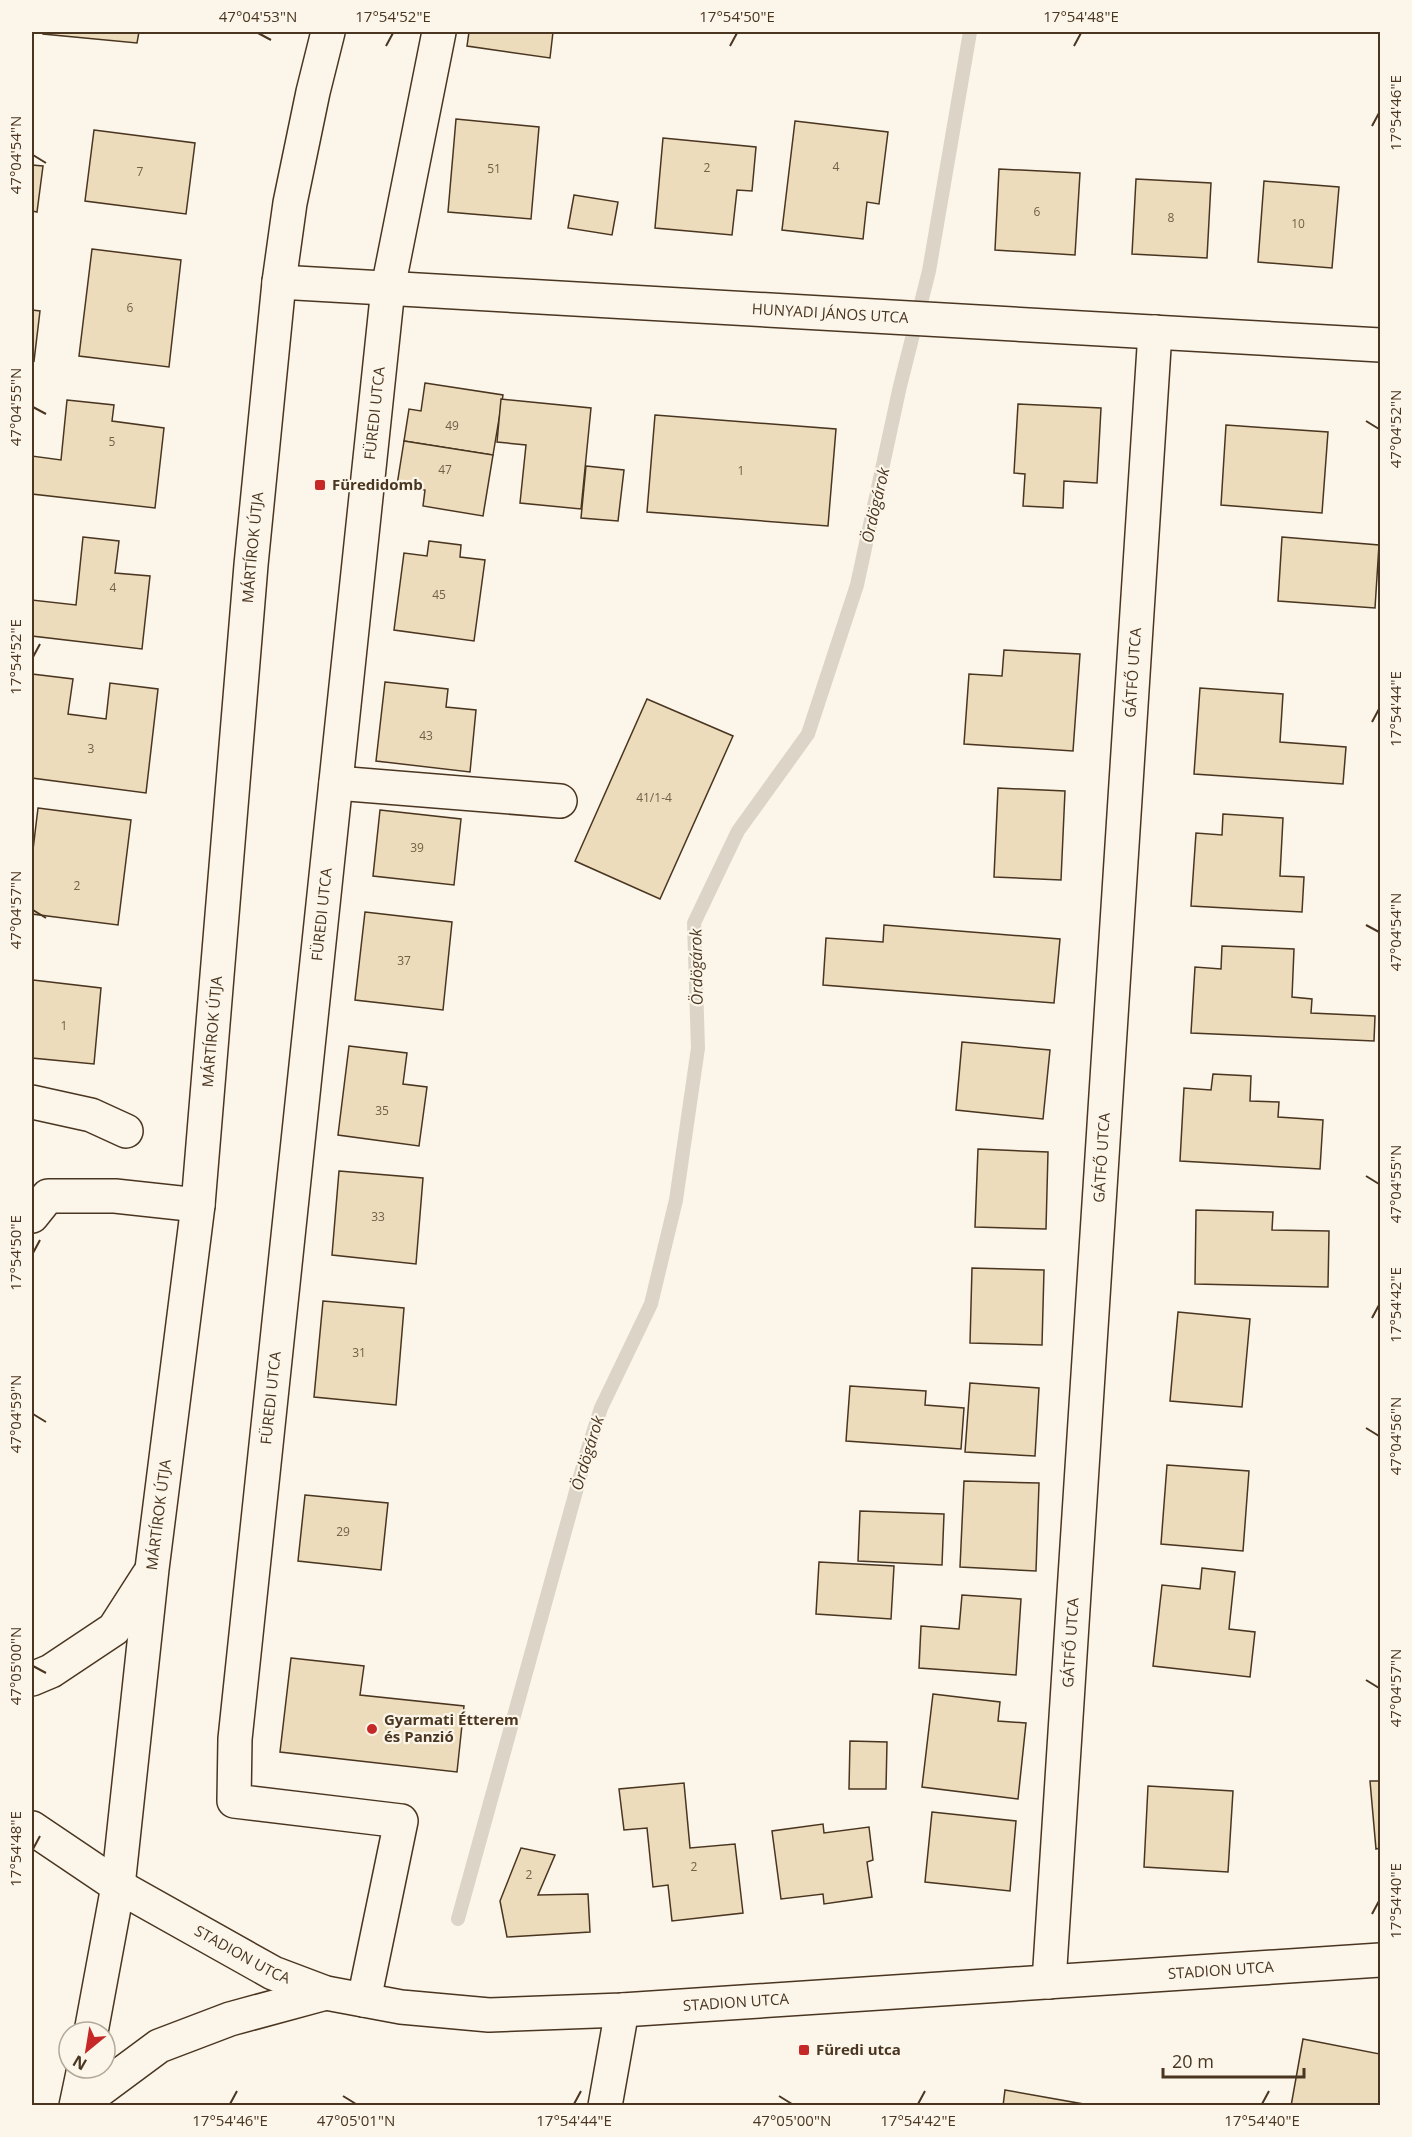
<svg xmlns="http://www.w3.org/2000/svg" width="1412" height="2137" font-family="'Open Sans',sans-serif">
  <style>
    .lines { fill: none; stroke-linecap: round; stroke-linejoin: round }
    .stream { stroke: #dcd4c6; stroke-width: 14 }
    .building { fill: #ecdcbc; stroke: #4a3520; stroke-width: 1.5 }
    .minor-casing { stroke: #4a3520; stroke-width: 36 }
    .minor { stroke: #fbf6e9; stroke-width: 33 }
    .ticks { fill: none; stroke: #4a3520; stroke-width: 2 }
    .poi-dot { fill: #c62828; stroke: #fbf6e9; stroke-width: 2 }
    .labels { text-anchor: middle; stroke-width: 4.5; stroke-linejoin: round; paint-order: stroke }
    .number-label { font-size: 12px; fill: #725f47 }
    .street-label { font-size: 15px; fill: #4a3520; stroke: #fbf6e9 }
    .poi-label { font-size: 15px; font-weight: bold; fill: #4a3520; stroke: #fbf6e9; text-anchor: start }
    .water-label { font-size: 16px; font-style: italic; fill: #4a3520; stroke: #fbf6e9 }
    .neatline { fill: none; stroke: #4a3520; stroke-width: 2 }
    .ticks-label { font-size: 15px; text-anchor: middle; fill: #4a3520 }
  </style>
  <rect width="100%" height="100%" fill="#fbf6e9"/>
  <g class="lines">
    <polyline class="stream" points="458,1919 586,1455 601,1408 651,1304 676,1200 698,1048 694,923 738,831 808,734 857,585 900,386 929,271 970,32"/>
  </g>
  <g class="building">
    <polygon points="43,32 139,32 137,43 43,34"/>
    <polygon points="469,32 553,32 550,58 467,46"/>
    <polygon points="456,119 539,127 531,219 448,212"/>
    <polygon points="795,121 888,132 879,204 867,202 863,239 782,230"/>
    <polygon points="94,130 195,143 186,214 85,201"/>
    <polygon points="663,138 756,147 752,191 737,190 732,235 655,228"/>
    <polygon points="32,165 43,166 37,212 32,211"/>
    <polygon points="999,169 1080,173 1075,255 995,250"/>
    <polygon points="1136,179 1211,183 1207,258 1132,254"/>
    <polygon points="1264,181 1339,187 1332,268 1258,262"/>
    <polygon points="574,195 618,202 612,235 568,228"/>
    <polygon points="92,249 181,260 169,367 79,356"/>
    <polygon points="32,310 40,311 34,361 32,360"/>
    <polygon points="425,383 503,395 493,455 404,441 409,409 421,411"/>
    <polygon points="501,399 591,408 581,509 520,503 526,445 497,442"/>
    <polygon points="67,400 114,405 112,421 164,428 155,508 32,494 32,456 61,460"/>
    <polygon points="1018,404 1101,408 1097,483 1064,481 1063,508 1023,506 1025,474 1014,473"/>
    <polygon points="655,415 836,429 828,526 647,512"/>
    <polygon points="1226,425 1328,432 1322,513 1221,505"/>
    <polygon points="404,441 493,455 483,516 423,506 425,490 397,485"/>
    <polygon points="586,466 624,470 618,521 581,518"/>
    <polygon points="83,537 119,541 115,573 150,576 142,649 32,636 32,600 76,605"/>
    <polygon points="1282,537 1379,545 1375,608 1278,601"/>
    <polygon points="429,541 461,545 460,557 485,560 474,641 394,630 404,553 427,556"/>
    <polygon points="1004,650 1080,654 1073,751 964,744 969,674 1002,676"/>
    <polygon points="32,674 73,679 68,714 106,719 110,683 158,689 146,793 32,778"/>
    <polygon points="385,682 448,689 446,707 476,710 470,772 376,761"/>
    <polygon points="1200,688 1283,694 1280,742 1346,747 1343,784 1194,774"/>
    <polygon points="647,699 733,736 660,899 575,861"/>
    <polygon points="998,788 1065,791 1061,880 994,877"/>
    <polygon points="38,808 131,820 118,925 32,914 32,858"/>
    <polygon points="380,810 461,819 454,885 373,876"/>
    <polygon points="1223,814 1283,818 1280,876 1304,877 1302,912 1191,906 1196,833 1222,835"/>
    <polygon points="365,912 452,922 443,1010 355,1000"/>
    <polygon points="884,925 1060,939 1054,1003 823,985 826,938 883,942"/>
    <polygon points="1222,946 1294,949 1292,997 1312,999 1311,1013 1375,1016 1374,1041 1191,1033 1195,967 1221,969"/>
    <polygon points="33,980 101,988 94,1064 32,1058"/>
    <polygon points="962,1042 1050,1050 1043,1119 956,1110"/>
    <polygon points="349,1046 407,1053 403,1084 427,1087 419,1146 338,1135"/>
    <polygon points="1213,1074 1251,1076 1250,1101 1279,1102 1278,1117 1323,1120 1320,1169 1180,1161 1184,1088 1211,1090"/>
    <polygon points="978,1149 1048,1152 1046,1229 975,1227"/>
    <polygon points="339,1171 423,1178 416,1264 332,1255"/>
    <polygon points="1196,1210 1273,1212 1272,1230 1329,1231 1328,1287 1195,1284"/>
    <polygon points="972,1268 1044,1270 1042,1345 970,1343"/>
    <polygon points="323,1301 404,1308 396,1405 314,1397"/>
    <polygon points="1178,1312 1250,1319 1242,1407 1170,1401"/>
    <polygon points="970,1383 1039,1388 1035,1456 965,1452"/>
    <polygon points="850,1386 926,1391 925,1405 964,1408 961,1449 846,1441"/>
    <polygon points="1167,1465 1249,1471 1243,1551 1161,1544"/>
    <polygon points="964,1481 1039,1483 1036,1571 960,1567"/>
    <polygon points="305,1495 388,1503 381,1570 298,1561"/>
    <polygon points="860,1511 944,1514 942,1565 858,1561"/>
    <polygon points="819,1562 894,1566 891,1619 816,1614"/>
    <polygon points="1202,1568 1235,1572 1229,1629 1255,1632 1250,1677 1153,1666 1162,1585 1200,1589"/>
    <polygon points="962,1595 1021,1599 1016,1675 919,1668 921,1626 959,1629"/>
    <polygon points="291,1658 364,1666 360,1695 464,1706 457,1772 280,1752"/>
    <polygon points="933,1694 1000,1702 998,1721 1026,1723 1018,1799 922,1787"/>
    <polygon points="850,1741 887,1742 886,1789 849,1789"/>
    <polygon points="1370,1781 1380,1781 1380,1848 1376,1849"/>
    <polygon points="684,1783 690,1848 735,1844 743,1913 672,1921 668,1885 653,1887 647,1828 624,1830 619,1789"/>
    <polygon points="1148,1786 1233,1791 1228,1872 1144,1867"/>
    <polygon points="932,1812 1016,1821 1010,1891 925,1882"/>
    <polygon points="823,1824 824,1833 869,1827 873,1860 867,1862 872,1897 824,1904 823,1894 781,1899 772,1831"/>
    <polygon points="521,1848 555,1855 538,1895 588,1894 590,1932 507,1937 500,1901"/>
    <polygon points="1303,2039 1380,2054 1380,2106 1291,2106"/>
    <polygon points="1005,2090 1089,2105 1089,2106 1003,2106"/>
  </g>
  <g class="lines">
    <defs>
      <g id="minor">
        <path id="s1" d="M279 282 1380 345"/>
        <polyline points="336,783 560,801"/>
        <polyline points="32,1102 91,1115 126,1131"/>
        <polyline points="32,1216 48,1196 115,1196 198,1205"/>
        <polyline points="32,1679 51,1671 114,1629 148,1576"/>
        <path id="s2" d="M32 1828 118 1886 273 1973 326 1993 401 2007 489 2015 622 2010 1380 1960"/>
        <path id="s3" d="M1049 1982 1155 332"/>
        <path id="s4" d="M364 2000 401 1821 234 1801 235 1739 388 288 439 32"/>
        <path id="s5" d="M91 2032 118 1886 152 1569 198 1205 251 565 279 282 290 203 313 92 328 32"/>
        <polyline points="76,2106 84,2068"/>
        <polyline points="78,2106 159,2046 230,2019 326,1993"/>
        <polyline points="605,2106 622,2010"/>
      </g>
    </defs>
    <use href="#minor" class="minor-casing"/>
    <use href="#minor" class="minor"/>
  </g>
  <path class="ticks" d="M258 33 271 40M386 46 393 33M730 46 737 33M1074 46 1081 33M1372 126 1379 113M33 155 46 163M33 407 46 414M1366 421 1379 429M33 657 40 644M1372 722 1379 709M33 910 46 918M1366 925 1379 932M1366 1176 1379 1184M33 1253 40 1240M1372 1318 1379 1305M33 1414 46 1422M1366 1428 1379 1436M33 1666 46 1673M1366 1680 1379 1688M33 1849 40 1836M1372 1914 1379 1901M343 2096 356 2104M779 2096 792 2104M230 2104 237 2091M574 2104 581 2091M918 2104 925 2091M1262 2104 1269 2091"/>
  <g class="poi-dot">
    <rect x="314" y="479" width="12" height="12" rx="3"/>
    <circle cx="372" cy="1729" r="6"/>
    <rect x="798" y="2044" width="12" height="12" rx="3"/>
  </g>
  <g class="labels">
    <g class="number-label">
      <text x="836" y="171">4</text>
      <text x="707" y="172">2</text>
      <text x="494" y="173">51</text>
      <text x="140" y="176">7</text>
      <text x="1037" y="216">6</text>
      <text x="1171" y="222">8</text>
      <text x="1298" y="228">10</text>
      <text x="130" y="312">6</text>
      <text x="452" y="430">49</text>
      <text x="112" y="446">5</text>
      <text x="445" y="474">47</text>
      <text x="741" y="475">1</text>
      <text x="113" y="592">4</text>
      <text x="439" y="599">45</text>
      <text x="426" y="740">43</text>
      <text x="91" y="753">3</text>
      <text x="654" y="802">41/1-4</text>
      <text x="417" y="852">39</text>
      <text x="77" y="890">2</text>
      <text x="404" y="965">37</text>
      <text x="64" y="1030">1</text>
      <text x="382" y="1115">35</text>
      <text x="378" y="1221">33</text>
      <text x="359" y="1357">31</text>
      <text x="343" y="1536">29</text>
      <text x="694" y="1871">2</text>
      <text x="529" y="1879">2</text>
    </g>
    <g class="street-label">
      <text dy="5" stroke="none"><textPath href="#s1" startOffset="552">HUNYADI JÁNOS UTCA</textPath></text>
      <text dy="5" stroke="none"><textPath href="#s4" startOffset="1746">FÜREDI UTCA</textPath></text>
      <text dy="5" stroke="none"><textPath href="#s5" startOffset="1494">MÁRTÍROK ÚTJA</textPath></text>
      <text dy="5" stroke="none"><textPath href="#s3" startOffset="1312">GÁTFŐ UTCA</textPath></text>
      <text dy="5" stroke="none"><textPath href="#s4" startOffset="1242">FÜREDI UTCA</textPath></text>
      <text dy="5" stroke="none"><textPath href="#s5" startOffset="1008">MÁRTÍROK ÚTJA</textPath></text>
      <text dy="5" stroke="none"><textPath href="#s3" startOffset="826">GÁTFŐ UTCA</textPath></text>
      <text dy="5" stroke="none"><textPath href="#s4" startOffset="756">FÜREDI UTCA</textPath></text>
      <text dy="5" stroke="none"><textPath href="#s5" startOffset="522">MÁRTÍROK ÚTJA</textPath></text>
      <text dy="5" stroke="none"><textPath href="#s3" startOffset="340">GÁTFŐ UTCA</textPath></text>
      <text dy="5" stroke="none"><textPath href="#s2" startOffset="246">STADION UTCA</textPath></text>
      <text dy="5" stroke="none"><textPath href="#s2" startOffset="1236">STADION UTCA</textPath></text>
      <text dy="5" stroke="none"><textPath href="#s2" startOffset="750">STADION UTCA</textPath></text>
    </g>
    <g class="poi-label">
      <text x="332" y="490">Füredidomb</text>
      <text x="384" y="1725">Gyarmati Étterem<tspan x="384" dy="17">és Panzió</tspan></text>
      <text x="816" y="2055">Füredi utca</text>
    </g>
    <g class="water-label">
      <text transform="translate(875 505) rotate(-77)" y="6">Ördögárok</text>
      <text transform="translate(696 967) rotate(-91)" y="6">Ördögárok</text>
      <text transform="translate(587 1453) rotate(-73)" y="6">Ördögárok</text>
    </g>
  </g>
  <rect width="1412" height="2137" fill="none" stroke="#fbf6e9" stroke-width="66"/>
  <g transform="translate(87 2050) rotate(210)"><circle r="28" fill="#fbf6e9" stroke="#b4a999" stroke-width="1.5"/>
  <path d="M0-4.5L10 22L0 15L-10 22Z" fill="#c62828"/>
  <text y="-9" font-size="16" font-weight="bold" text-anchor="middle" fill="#4a3520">N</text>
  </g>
  <path d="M1163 2068v9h141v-9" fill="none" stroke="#4a3520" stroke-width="3"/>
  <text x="1172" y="2068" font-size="18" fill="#4a3520" stroke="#fbf6e9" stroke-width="4.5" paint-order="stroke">20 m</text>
  <rect x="33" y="33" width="1346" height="2071" class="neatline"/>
  <g class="ticks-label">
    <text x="258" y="22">47°04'53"N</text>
    <text x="393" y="22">17°54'52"E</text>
    <text x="737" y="22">17°54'50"E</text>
    <text x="1081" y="22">17°54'48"E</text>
    <text transform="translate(1396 113) rotate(-90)" y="5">17°54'46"E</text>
    <text transform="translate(16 155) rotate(-90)" y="5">47°04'54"N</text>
    <text transform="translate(16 407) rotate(-90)" y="5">47°04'55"N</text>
    <text transform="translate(1396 429) rotate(-90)" y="5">47°04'52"N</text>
    <text transform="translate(16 657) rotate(-90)" y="5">17°54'52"E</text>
    <text transform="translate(1396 709) rotate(-90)" y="5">17°54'44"E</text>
    <text transform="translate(16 910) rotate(-90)" y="5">47°04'57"N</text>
    <text transform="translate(1396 932) rotate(-90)" y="5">47°04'54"N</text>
    <text transform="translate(1396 1184) rotate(-90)" y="5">47°04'55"N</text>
    <text transform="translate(16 1253) rotate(-90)" y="5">17°54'50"E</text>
    <text transform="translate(1396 1305) rotate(-90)" y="5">17°54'42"E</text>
    <text transform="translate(16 1414) rotate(-90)" y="5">47°04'59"N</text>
    <text transform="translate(1396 1436) rotate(-90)" y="5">47°04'56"N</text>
    <text transform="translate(16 1666) rotate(-90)" y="5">47°05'00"N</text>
    <text transform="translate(1396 1688) rotate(-90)" y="5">47°04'57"N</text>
    <text transform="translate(16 1849) rotate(-90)" y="5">17°54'48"E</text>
    <text transform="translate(1396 1901) rotate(-90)" y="5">17°54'40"E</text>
    <text x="230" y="2126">17°54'46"E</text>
    <text x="356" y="2126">47°05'01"N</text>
    <text x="574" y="2126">17°54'44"E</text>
    <text x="792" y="2126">47°05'00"N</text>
    <text x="918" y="2126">17°54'42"E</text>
    <text x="1262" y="2126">17°54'40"E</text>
  </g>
</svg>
